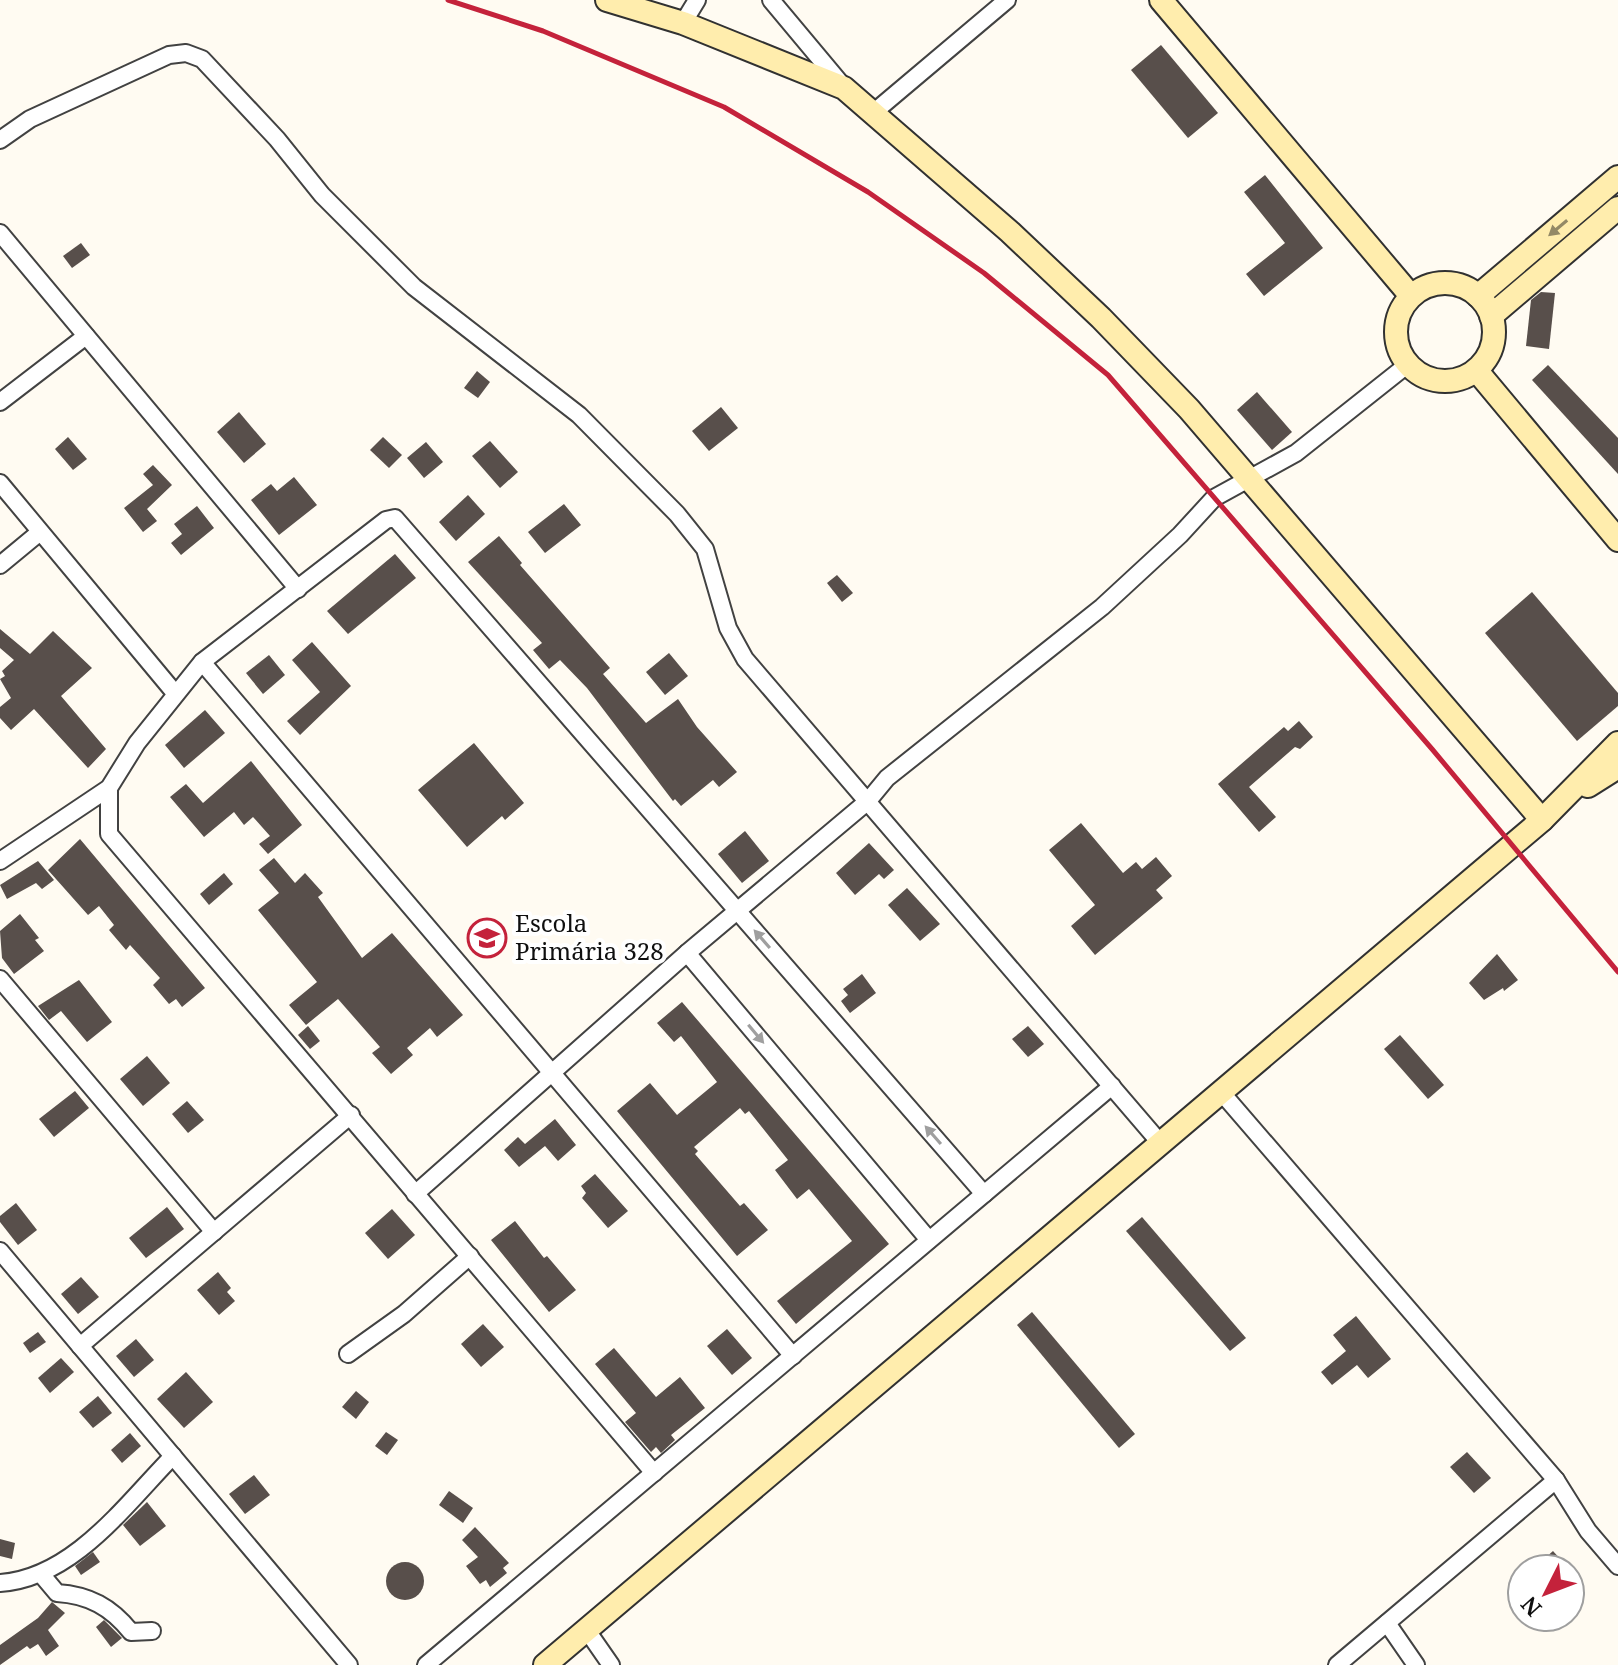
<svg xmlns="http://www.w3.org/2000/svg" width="1618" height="1665" font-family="'Noto Serif',serif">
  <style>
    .building { fill: #584f4b }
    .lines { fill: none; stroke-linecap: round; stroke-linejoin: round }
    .street-casing { stroke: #424242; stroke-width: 20 }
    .secondary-casing { stroke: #313131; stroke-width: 26 }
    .street { stroke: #fff; stroke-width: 16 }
    .secondary { stroke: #ffedad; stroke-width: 22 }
    .rail { stroke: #c4223b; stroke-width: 5 }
    .oneway { fill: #938966 }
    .oneway2 { fill: #9f9f9f }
    .labels { text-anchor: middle; stroke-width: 8; stroke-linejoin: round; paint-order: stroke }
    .poi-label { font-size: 24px; fill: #0f0f0f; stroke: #fff; text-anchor: start }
  </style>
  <rect width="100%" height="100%" fill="#fffbf2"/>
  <g class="building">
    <polygon points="1161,45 1218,113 1188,138 1131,70"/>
    <polygon points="1265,175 1323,248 1264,296 1246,274 1285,243 1244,192"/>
    <polygon points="81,243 90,255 72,268 63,256"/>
    <polygon points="1541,292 1555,293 1549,349 1526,346 1531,300"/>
    <polygon points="1548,365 1618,438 1618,474 1532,380"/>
    <polygon points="477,371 490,382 478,398 464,388"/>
    <polygon points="1257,392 1292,432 1272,450 1237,410"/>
    <polygon points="721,407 738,428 709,451 692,431"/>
    <polygon points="239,412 266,444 244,463 217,432"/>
    <polygon points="68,437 87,459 73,470 55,449"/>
    <polygon points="383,437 402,455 389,468 370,450"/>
    <polygon points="490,441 518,472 500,488 472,456"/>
    <polygon points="426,442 443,462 424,478 407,458"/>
    <polygon points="153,465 172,485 147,509 157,521 143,532 124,508 153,485 143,474"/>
    <polygon points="294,477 317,505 279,535 251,500 271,484 277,491"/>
    <polygon points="468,495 485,514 456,541 439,522"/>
    <polygon points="564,504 581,525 545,553 528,532"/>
    <polygon points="197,506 214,528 181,555 171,543 182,534 174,524"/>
    <polygon points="499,536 522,563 520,565 610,668 603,674 646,723 678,699 697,727 737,772 719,787 713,780 681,806 675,799 673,801 587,688 560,660 549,669 533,650 542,643 468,562"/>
    <polygon points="395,554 416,578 348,634 327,611"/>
    <polygon points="837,575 853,593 842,602 827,583"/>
    <polygon points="1532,592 1618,693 1618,706 1577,741 1485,633"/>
    <polygon points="0,629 30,654 53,631 92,668 61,696 106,749 88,768 34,709 11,730 0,718 0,707 11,698 0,679 5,676 2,671 14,660 0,648"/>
    <polygon points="312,642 351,686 300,735 287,721 320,692 292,660"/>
    <polygon points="669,653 688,676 665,695 646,672"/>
    <polygon points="269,655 285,675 263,694 246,673"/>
    <polygon points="205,710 225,733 184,768 165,745"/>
    <polygon points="1299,721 1313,737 1300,749 1295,747 1249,787 1276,817 1259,832 1218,784 1284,727 1288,731"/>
    <polygon points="474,743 524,803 505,820 502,816 467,847 418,790"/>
    <polygon points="251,761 302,825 268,854 259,844 270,836 253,817 244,825 234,812 204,837 170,797 186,784 203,803"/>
    <polygon points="1081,823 1123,873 1136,862 1142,869 1156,857 1172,876 1156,890 1163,898 1095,955 1071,926 1095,905 1049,850"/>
    <polygon points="745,831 769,861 742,883 718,854"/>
    <polygon points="80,839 205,988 182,1007 176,999 169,1004 153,985 160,978 130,945 126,950 109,930 114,925 99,906 88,915 48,870"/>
    <polygon points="869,843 894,870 884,879 879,874 855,895 836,873"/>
    <polygon points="274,858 295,883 305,873 323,893 318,897 362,958 392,933 463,1015 437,1037 430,1028 407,1048 413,1055 391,1074 372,1053 380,1047 338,999 306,1025 289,1005 317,982 258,910 279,893 259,870"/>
    <polygon points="38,861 54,880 42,889 36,883 7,899 0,885"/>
    <polygon points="224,873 233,884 209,905 200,894"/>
    <polygon points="907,888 940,924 920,941 888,905"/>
    <polygon points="20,914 39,938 35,940 44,951 14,974 2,958 0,931"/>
    <polygon points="1497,954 1518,980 1504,991 1503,988 1484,1000 1469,983"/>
    <polygon points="862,974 876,993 850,1013 841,1001 848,995 843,989"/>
    <polygon points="79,980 112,1022 87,1042 61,1011 49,1020 38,1006"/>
    <polygon points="682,1002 889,1244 796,1324 777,1301 852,1241 809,1189 797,1199 775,1170 788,1160 749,1111 745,1114 740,1108 694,1147 698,1151 695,1154 740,1206 744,1203 768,1230 737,1256 617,1111 650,1083 677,1115 717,1082 681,1036 674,1042 657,1023"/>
    <polygon points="308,1026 320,1041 310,1049 298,1035"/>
    <polygon points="1028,1026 1044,1044 1028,1057 1012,1039"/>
    <polygon points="1400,1035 1444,1085 1428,1099 1384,1049"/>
    <polygon points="147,1056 170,1083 143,1106 120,1079"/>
    <polygon points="75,1091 89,1108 54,1137 39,1119"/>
    <polygon points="187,1101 204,1120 188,1133 172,1114"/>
    <polygon points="555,1119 576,1145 558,1161 545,1146 519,1167 504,1150 518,1137 525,1144"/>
    <polygon points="595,1174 628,1211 608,1228 582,1198 586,1193 581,1186"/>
    <polygon points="16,1203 37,1230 18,1245 0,1222 0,1216"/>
    <polygon points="167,1207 184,1229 146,1258 129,1238"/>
    <polygon points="392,1209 415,1235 388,1259 365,1233"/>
    <polygon points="1142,1217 1246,1338 1230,1351 1126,1231"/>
    <polygon points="515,1221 544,1258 547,1256 576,1290 549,1312 491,1240"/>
    <polygon points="218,1272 231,1288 227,1292 235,1301 219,1315 197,1290"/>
    <polygon points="81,1277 99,1297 78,1314 61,1294"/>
    <polygon points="1032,1312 1135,1434 1119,1448 1017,1325"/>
    <polygon points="1356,1316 1391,1359 1368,1378 1357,1365 1332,1385 1321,1372 1346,1351 1333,1335"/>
    <polygon points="483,1324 504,1347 481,1367 461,1344"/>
    <polygon points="727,1329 752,1358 732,1375 707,1346"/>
    <polygon points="38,1332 46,1342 30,1353 23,1343"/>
    <polygon points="136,1339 154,1360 134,1377 116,1356"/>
    <polygon points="614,1348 656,1397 680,1377 705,1408 671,1435 675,1440 661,1453 656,1447 651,1452 625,1422 636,1413 595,1364"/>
    <polygon points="61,1358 74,1372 50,1393 38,1378"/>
    <polygon points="186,1372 213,1402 184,1428 157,1399"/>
    <polygon points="356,1391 369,1402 356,1419 342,1407"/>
    <polygon points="98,1396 112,1413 93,1428 79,1412"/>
    <polygon points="386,1432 398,1440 387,1455 375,1446"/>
    <polygon points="130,1433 141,1446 122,1463 111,1450"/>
    <polygon points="1467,1452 1491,1478 1474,1493 1450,1467"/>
    <polygon points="254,1475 270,1495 245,1514 229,1494"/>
    <polygon points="449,1491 473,1508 463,1523 439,1505"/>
    <polygon points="147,1502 166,1526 140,1546 123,1525"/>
    <polygon points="475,1527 509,1563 503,1568 507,1573 490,1587 486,1580 480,1584 466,1566 478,1557 462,1540"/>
    <polygon points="0,1539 15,1543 12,1559 0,1556"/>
    <polygon points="1553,1551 1569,1569 1533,1569"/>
    <polygon points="93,1552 100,1562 81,1575 75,1566"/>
    <circle cx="405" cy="1581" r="19"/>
    <polygon points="52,1602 65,1613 48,1630 59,1646 46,1656 38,1644 30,1649 27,1646 0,1665 0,1645 38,1618"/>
    <polygon points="104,1620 122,1638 111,1647 96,1627"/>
  </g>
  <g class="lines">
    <defs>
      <g id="street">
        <polyline points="771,0 842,85"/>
        <polyline points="683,23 697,0"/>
        <polyline points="873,113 1007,0"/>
        <polyline points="0,140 30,119 169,55 186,53 202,59 277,139 322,195 414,287 579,415 677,514 705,549 728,628 745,659 1162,1145"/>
        <polyline points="0,233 298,589"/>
        <polyline points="0,402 86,336"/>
        <polyline points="0,483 174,692"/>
        <polyline points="0,565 40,532"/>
        <polyline points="202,662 793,1356"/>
        <polyline points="109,788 109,834 654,1473"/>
        <polyline points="0,861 109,788 137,743 202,662 386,520 395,518 984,1194"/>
        <polyline points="687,953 929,1240"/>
        <polyline points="0,979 214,1232"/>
        <polyline points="1222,1093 1556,1480 1588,1531 1618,1566"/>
        <polyline points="415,1194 687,953 868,801 887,778 1102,607 1180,535 1214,498 1296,453 1407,365"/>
        <polyline points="0,1251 349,1665"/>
        <polyline points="80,1346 351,1115"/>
        <polyline points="348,1354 404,1314 470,1256"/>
        <path d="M41 1574 57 1593C89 1595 111 1607 131 1632L152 1631"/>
        <path d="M0 1583C73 1578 125 1505 173 1456"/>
        <polyline points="1387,1623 1416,1665"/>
        <polyline points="586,1629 611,1665"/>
        <polyline points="426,1665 1112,1086"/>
        <polyline points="1337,1665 1556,1480"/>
      </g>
      <g id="secondary">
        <polyline points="607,0 683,23 844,88 1010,232 1101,318 1189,409 1542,820"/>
        <polyline points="1161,0 1411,296"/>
        <circle cx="1445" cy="332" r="49"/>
        <polyline points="1478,296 1618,177"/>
        <polyline points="1491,316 1618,208"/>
        <polyline points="1477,371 1618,540"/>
        <polyline points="1588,786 1618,767"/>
        <polyline points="545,1665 1542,820 1618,743"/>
      </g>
    </defs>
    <use href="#street" class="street-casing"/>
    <use href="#secondary" class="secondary-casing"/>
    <use href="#street" class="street"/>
    <use href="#secondary" class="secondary"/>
    <polyline class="rail" points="448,0 543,31 724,107 868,192 984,273 1108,375 1432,749 1618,972"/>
  </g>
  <defs><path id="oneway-solid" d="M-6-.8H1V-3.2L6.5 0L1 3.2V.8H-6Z" transform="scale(2)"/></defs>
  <use class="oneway" href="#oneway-solid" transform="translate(1558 228) rotate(140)"/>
  <g class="oneway2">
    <use href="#oneway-solid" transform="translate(762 939) rotate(-131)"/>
    <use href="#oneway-solid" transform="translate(756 1034) rotate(50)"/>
    <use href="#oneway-solid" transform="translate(933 1135) rotate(-131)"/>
  </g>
  <defs>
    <symbol id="school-ring" viewBox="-11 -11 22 22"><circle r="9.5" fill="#fff" stroke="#c4223b" stroke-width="1.5"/><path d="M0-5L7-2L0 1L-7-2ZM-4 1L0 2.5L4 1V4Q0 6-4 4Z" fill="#c4223b"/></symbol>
  </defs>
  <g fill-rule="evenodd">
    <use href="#school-ring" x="465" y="916" width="44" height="44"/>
  </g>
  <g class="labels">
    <g class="poi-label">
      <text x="515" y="932">Escola<tspan x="515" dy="28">Primária 328</tspan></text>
    </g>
  </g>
  <g transform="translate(1546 1593) rotate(228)"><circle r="38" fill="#ffffff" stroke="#9f9f9f" stroke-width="2"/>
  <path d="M0-6L14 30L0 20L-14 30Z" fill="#c4223b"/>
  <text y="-12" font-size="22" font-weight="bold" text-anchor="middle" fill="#0f0f0f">N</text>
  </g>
</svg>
